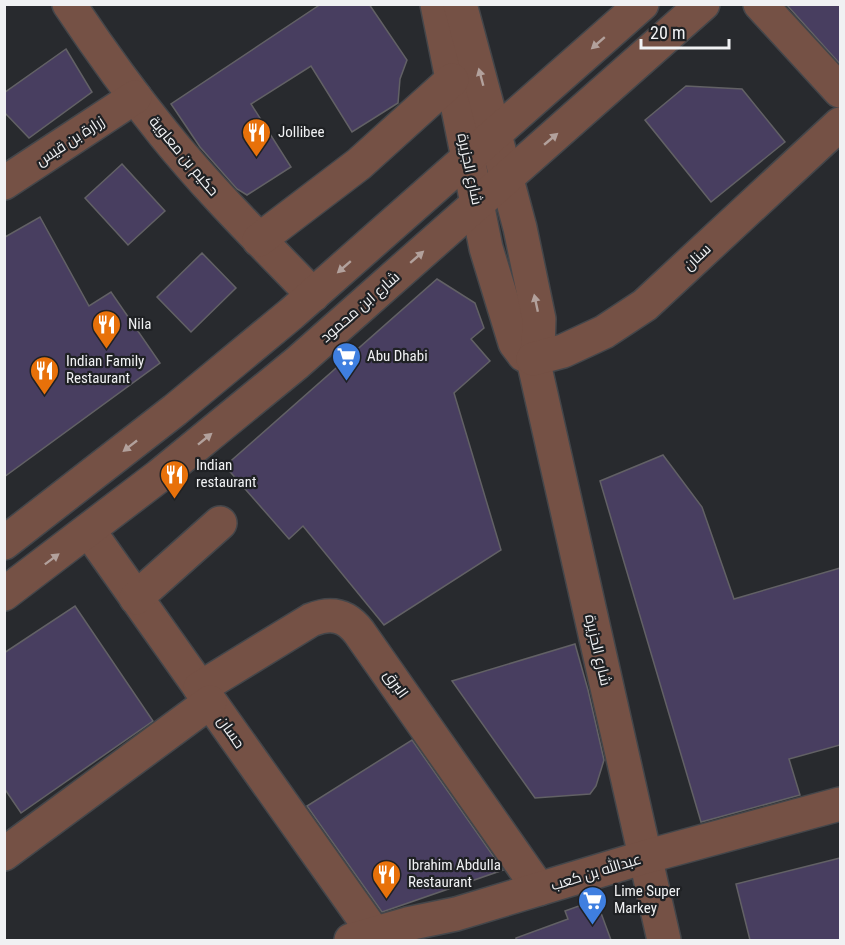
<svg xmlns="http://www.w3.org/2000/svg" width="845" height="945" font-family="'Roboto Condensed',Cairo,sans-serif">
  <style>
    .building { fill: #483e60; stroke: #626165; stroke-width: 1.5 }
    .lines { fill: none; stroke-linecap: round; stroke-linejoin: round }
    .minor-casing { stroke: #44464a; stroke-width: 36 }
    .minor { stroke: #755145; stroke-width: 33 }
    .oneway { fill: #b2a19c }
    .labels { text-anchor: middle; stroke-width: 4.5; stroke-linejoin: round; paint-order: stroke }
    .poi-label { font-size: 15px; fill: #f0f1f3; stroke: #1f2124; text-anchor: start }
    .street-label { font-size: 15px; fill: #f0f1f3; stroke: #1f2124 }
  </style>
  <rect width="100%" height="100%" fill="#282a2e"/>
  <g class="building">
    <polygon points="321,4 369,4 407,60 400,79 398,103 352,132 311,66 251,104 291,167 247,195 237,189 200,147 171,104"/>
    <polygon points="786,4 840,4 840,64"/>
    <polygon points="66,49 92,92 29,138 4,112 4,93"/>
    <polygon points="686,86 742,89 785,142 711,202 645,120"/>
    <polygon points="122,164 165,211 128,245 85,198"/>
    <polygon points="40,217 89,306 111,292 160,363 4,477 5,237"/>
    <polygon points="202,253 236,288 191,332 157,297"/>
    <polygon points="437,279 475,303 484,328 471,339 490,361 454,393 501,550 384,625 303,526 289,539 225,466"/>
    <polygon points="663,455 702,507 734,599 840,568 840,745 789,759 800,795 701,822 600,481"/>
    <polygon points="75,606 153,721 21,813 4,788 4,653"/>
    <polygon points="575,644 588,690 604,760 596,786 590,794 535,798 452,681"/>
    <polygon points="412,740 503,870 382,912 307,806"/>
    <polygon points="840,858 840,940 750,940 736,884"/>
    <polygon points="587,903 601,913 611,940 516,940 516,938 568,919 565,911"/>
  </g>
  <g class="lines">
    <defs>
      <g id="minor">
        <path d="M69 4C99 49 130 92 164 134 210 191 262 242 313 295"/>
        <polyline points="437,4 486,248 515,343 524,355 533,359"/>
        <polyline points="460,4 520,228 539,319 538,349 533,359 664,940"/>
        <polyline points="760,4 840,91"/>
        <polyline points="4,183 135,97"/>
        <polyline points="259,240 359,164 452,80"/>
        <polyline points="533,359 563,351 604,332 645,305 840,124"/>
        <polyline points="89,531 374,933"/>
        <polyline points="4,543 175,410 291,314 642,4"/>
        <polyline points="4,594 159,476 297,363 703,4"/>
        <polyline points="136,598 220,523"/>
        <path d="M200 688 311 620C331 612 346 615 359 632L539 889"/>
        <polyline points="4,854 210,702"/>
        <polyline points="351,940 407,924 456,914 645,857 840,804"/>
      </g>
    </defs>
    <use href="#minor" class="minor-casing"/>
    <use href="#minor" class="minor"/>
  </g>
  <defs><path id="oneway-solid" d="M-6-.8H1V-3.2L6.5 0L1 3.2V.8H-6Z" transform="scale(1.5)"/></defs>
  <g class="oneway">
    <use href="#oneway-solid" transform="translate(598 43) rotate(139)"/>
    <use href="#oneway-solid" transform="translate(481 77) rotate(-105)"/>
    <use href="#oneway-solid" transform="translate(551 139) rotate(-40)"/>
    <use href="#oneway-solid" transform="translate(417 257) rotate(-41)"/>
    <use href="#oneway-solid" transform="translate(344 267) rotate(139)"/>
    <use href="#oneway-solid" transform="translate(536 303) rotate(-102)"/>
    <use href="#oneway-solid" transform="translate(205 439) rotate(-39)"/>
    <use href="#oneway-solid" transform="translate(130 446) rotate(142)"/>
    <use href="#oneway-solid" transform="translate(52 559) rotate(-37)"/>
  </g>
  <defs>
    <symbol id="restaurant-pin" viewBox="-11 -11 22 30"><path d="M0 17L-7.5 6A9.5 9.5 0 1 1 7.5 6Z" fill="#e8710a" stroke="#1f2124"/><path d="M-5-6h1v4h1v-4h1v4h1v-4h1v5L-1.5 .5V6h-2V.5L-5-1ZM5-6V6H3V1.5H1.5Q1.5-4 5-6Z" fill="#fff"/></symbol>
    <symbol id="supermarket-pin" viewBox="-11 -11 22 30"><path d="M0 17L-7.5 6A9.5 9.5 0 1 1 7.5 6Z" fill="#3f7fe0" stroke="#1f2124"/><path d="M-6-5.5h2.5l.6 2H6L4.5 2H-2.5L-4.4-4H-6ZM-1.5 3.2a1.3 1.3 0 1 0 .1 0ZM3 3.2a1.3 1.3 0 1 0 .1 0Z" fill="#fff"/></symbol>
  </defs>
  <g fill-rule="evenodd">
    <use href="#restaurant-pin" x="240" y="116" width="33" height="45"/>
    <use href="#restaurant-pin" x="90" y="308" width="33" height="45"/>
    <use href="#supermarket-pin" x="330" y="340" width="33" height="45"/>
    <use href="#restaurant-pin" x="28" y="354" width="33" height="45"/>
    <use href="#restaurant-pin" x="158" y="458" width="33" height="45"/>
    <use href="#restaurant-pin" x="370" y="858" width="33" height="45"/>
    <use href="#supermarket-pin" x="576" y="884" width="33" height="45"/>
  </g>
  <g class="labels">
    <g class="poi-label">
      <text x="278" y="137">Jollibee</text>
      <text x="128" y="329">Nila</text>
      <text x="367" y="361">Abu Dhabi</text>
      <text x="66" y="366">Indian Family<tspan x="66" dy="17">Restaurant</tspan></text>
      <text x="196" y="470">Indian<tspan x="196" dy="17">restaurant</tspan></text>
      <text x="408" y="870">Ibrahim Abdulla<tspan x="408" dy="17">Restaurant</tspan></text>
      <text x="614" y="896">Lime Super<tspan x="614" dy="17">Markey</tspan></text>
    </g>
    <g class="street-label">
      <text transform="translate(70 141) rotate(-33)" y="5">زرارة بن قيس</text>
      <text transform="translate(184 156) rotate(50)" y="5">حكيم بن معاوية</text>
      <text transform="translate(470 169) rotate(78)" y="5">شارع الجزيرة</text>
      <text transform="translate(697 257) rotate(-43)" y="5">سنان</text>
      <text transform="translate(360 307) rotate(-41)" y="5">شارع ابن محمود</text>
      <text transform="translate(598 650) rotate(77)" y="5">شارع الجزيرة</text>
      <text transform="translate(396 684) rotate(55)" y="5">البرق</text>
      <text transform="translate(231 732) rotate(55)" y="5">حسان</text>
      <text transform="translate(596 872) rotate(-17)" y="5">عبدالله بن كعب</text>
    </g>
  </g>
  <rect width="845" height="945" fill="none" stroke="#f0f1f3" stroke-width="12"/>
  <path d="M641 39v9h88v-9" fill="none" stroke="#f0f1f3" stroke-width="3"/>
  <text x="650" y="39" font-size="18" fill="#f0f1f3" stroke="#1f2124" stroke-width="4.5" paint-order="stroke">20 m</text>
</svg>
